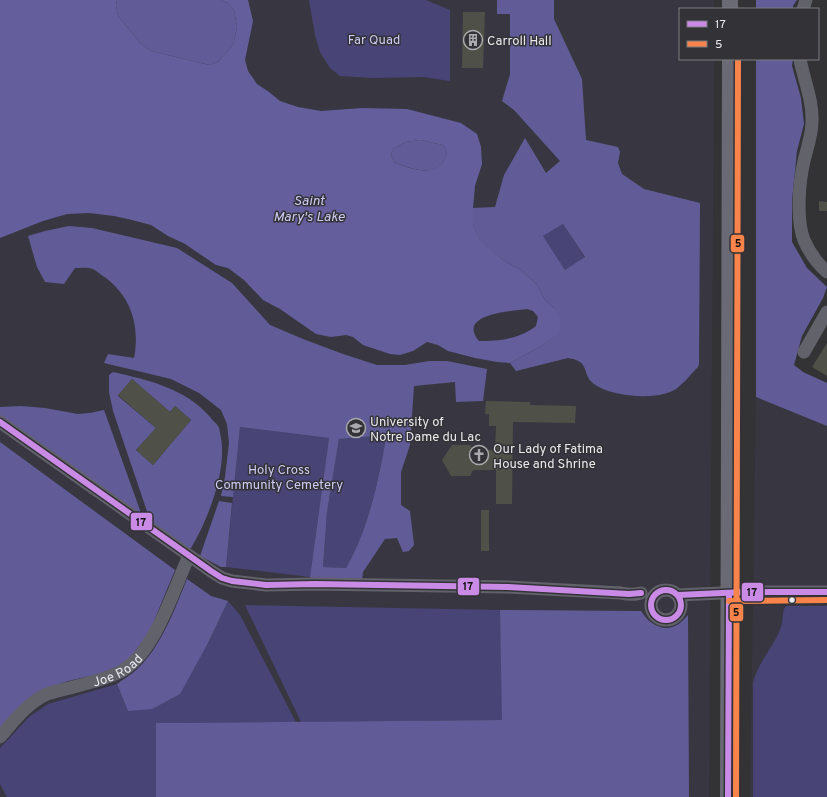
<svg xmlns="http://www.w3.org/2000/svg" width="827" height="797" font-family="Overpass,sans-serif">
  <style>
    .built { fill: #383741 }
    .green { fill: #494476 }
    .forest { fill: #615c97; fill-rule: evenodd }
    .water { fill: #645e9c; fill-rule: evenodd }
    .building { fill: #4f5047 }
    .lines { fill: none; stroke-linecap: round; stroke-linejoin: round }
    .minor { stroke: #62626b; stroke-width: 13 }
    .major { stroke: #6a6a75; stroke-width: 16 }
    .bus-1-casing { stroke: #323237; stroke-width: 9 }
    .bus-2-casing { stroke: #323237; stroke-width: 9 }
    .bus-1 { stroke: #ca8be6; stroke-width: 6 }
    .bus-2 { stroke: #f8844c; stroke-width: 6 }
    .bus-dot { fill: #eaeaee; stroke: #323237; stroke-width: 1.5 }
    .labels { text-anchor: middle; stroke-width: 3; stroke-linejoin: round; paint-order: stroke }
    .park-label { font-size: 13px; fill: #ceccf4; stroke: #323237 }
    .poi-label { font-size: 13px; fill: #eaeaee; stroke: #323237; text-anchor: start }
    .street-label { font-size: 13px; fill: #eaeaee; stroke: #323237 }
    .water-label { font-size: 14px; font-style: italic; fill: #cccbf2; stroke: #323237 }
    .line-badge { stroke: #323237; stroke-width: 1.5 }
    .pale-badge-label { font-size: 11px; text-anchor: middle; font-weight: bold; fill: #111 }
  </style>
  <rect width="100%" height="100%" fill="#333336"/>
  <g class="built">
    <polygon points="0,0 714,0 714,9 680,9 680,59 714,59 709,797 0,797"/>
    <polygon points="756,397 827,426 827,797 750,797"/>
  </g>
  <g class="green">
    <polygon points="309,0 426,0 450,10 450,81 423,77 373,78 340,76 330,68 320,52 315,35"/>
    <polygon points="563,224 585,258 565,270 543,236"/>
    <polygon points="240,427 329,438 310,577 226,567"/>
    <path d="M375 436 386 438C378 483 369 527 346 568L323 567 327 512 339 439Z"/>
    <polygon points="228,601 240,615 296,722 157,723 156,797 7,797 0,784 0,748 29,717 48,704 117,684 128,711 208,643"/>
    <polygon points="245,605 500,610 503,720 301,722"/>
    <path d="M786 606H827V797H753V683C758 662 774 647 781 627 784 619 781 612 786 606Z"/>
  </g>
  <g class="forest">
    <polygon points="117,0 221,0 228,3 234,10 237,27 235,37 233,45 218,62 209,65 151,51 140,43 118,16 116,5"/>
    <path d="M497 0H554V19L582 79 586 140 618 147 620 152 618 163 622 174 644 189 700 203 699 364 698 367C691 374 684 383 676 389 657 401 612 397 594 384 581 374 591 361 568 358L516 371 510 363 541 346 558 334 554 308 545 300 537 285 521 270 503 260 480 242 473 225V208L495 207 504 175 525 138 546 173 560 161 514 110 502 101 510 74V14H497ZM563 224 585 257 565 270 543 236Z"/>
    <polygon points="756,0 797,0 793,6 793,9 756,9"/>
    <polygon points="756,59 793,59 792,66 801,98 804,124 797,151 792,200 792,242 807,268 827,287 823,298 802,336 794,365 803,372 827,383 827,426 756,397"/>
    <path d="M421 140 443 145 447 152C441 180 413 170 394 162L391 155 393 149 405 142Z"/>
    <path d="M69 226 92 228 177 248 232 283 270 325 303 339 343 354 377 365H405L429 361H447L487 369 483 401 456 402 455 382 414 386 410 445 401 472V505L410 511 414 545 409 551 403 552 397 538 385 539 363 572 362 580 312 579 310 577 329 438 240 427 233 497 221 496 225 477 229 443 227 424 221 410 199 393 171 379 104 363 108 354 134 358C140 327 132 298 106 278 102 276 97 271 93 269 88 267 80 268 75 268L64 284 45 282 37 267 28 236 45 231ZM375 436 386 438C378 483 369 527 346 568L323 567 327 512 339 439Z"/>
    <path d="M113 372C148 380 185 388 210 417 212 420 216 423 218 426 220 429 220 434 221 438 227 470 208 520 191 548L186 549 151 523 113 411 109 392V375ZM132 379 170 412 175 406 191 420 153 465 136 450 156 428 118 396Z"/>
    <polygon points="21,406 45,408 78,414 90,413 104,410 141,513 139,515 0,417 0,407"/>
    <polygon points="0,442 175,570 149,633 126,663 99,674 68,681 37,692 24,702 0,731"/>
    <polygon points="219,501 232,503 226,567 221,567 200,556"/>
    <path d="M187 579 211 596 228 601 208 643 180 694 152 709 128 711 117 684C122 680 129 676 134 672 160 650 175 609 187 579Z"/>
    <path d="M500 610 641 611C644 615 648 621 652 623 667 633 678 627 688 615L689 797H156V723L502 720Z"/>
  </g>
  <path class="water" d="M0 0H117L116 5 118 16 140 43 151 51 209 65 218 62 233 45 235 37 237 27 234 10 228 3 221 0H248L253 21 245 60 248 71 257 84 269 92 280 101 298 107 321 111 362 108 407 109 461 123 477 134 481 147 482 164 475 186 473 208V225L480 241 503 260 521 270 537 285 545 300 554 308 561 321 559 334 541 346 510 363 497 362 475 358 448 351 438 345 427 342 413 351 400 355 390 354 363 345 353 337 346 335 331 337 316 334 280 309 263 300 244 280 228 268 216 265 185 244 168 236 151 225 132 220 114 216 89 213 67 214 43 221 0 238ZM421 140 443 145 447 152C441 180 412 170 394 162L391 155 393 149 405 142ZM527 309 533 311 538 317 536 326C519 339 500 341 479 341 456 314 512 311 527 309Z"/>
  <g class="building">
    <polygon points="463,12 485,12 483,68 462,68"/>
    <polygon points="819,201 827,202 827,211 819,211"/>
    <polygon points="827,343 827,376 812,367"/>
    <polygon points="132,379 170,412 175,406 191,420 153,465 136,450 156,428 118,395"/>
    <polygon points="486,401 530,402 530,405 576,406 575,423 513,422 512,504 496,504 496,470 473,470 470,476 451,476 442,460 452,445 470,445 473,449 495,450 496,426 489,426 489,414 485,414"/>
    <rect x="481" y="510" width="8" height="41"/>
  </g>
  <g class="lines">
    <g class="minor">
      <polyline points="803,9 806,0"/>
      <path d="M800 59C804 81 813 100 812 122 812 135 807 148 804 161 799 182 796 220 804 240 809 252 817 263 827 272"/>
      <polyline points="804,352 827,312"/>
      <path d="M0 422 211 571 222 578 232 581 266 585 315 584 508 587 621 593C629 595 634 595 641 593"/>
      <circle cx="666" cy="605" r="15"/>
      <polyline points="678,595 744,592 827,592"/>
      <path id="s1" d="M0 737C14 721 27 703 47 694 70 687 100 682 120 672 155 654 173 590 189 556"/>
    </g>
    <g class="major">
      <polyline points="730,9 730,0"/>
      <polyline points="728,797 730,59"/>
    </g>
    <defs>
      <g id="bus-1">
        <polyline points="0,422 211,571 222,578 232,581 266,585 315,584 508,587 629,594 641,593"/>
        <circle cx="666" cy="605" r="15"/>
        <polyline points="678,595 744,592 827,592"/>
        <polyline points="728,797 729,593"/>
      </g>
      <g id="bus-2">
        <polyline points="729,601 827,600"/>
        <polyline points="736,797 738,59"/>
      </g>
    </defs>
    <use href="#bus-1" class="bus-1-casing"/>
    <use href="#bus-2" class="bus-2-casing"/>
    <use href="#bus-1" class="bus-1"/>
    <use href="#bus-2" class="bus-2"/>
  </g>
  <defs>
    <symbol id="building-ring" viewBox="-11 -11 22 22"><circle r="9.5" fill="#323237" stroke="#aaaaae" stroke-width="1.5"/><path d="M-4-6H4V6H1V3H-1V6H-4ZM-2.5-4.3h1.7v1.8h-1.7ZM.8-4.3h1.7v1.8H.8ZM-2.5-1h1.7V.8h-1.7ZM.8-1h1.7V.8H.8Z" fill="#aaaaae"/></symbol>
    <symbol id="university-ring" viewBox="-11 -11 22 22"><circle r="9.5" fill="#323237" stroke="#aaaaae" stroke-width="1.5"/><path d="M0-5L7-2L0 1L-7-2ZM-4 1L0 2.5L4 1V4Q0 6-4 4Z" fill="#aaaaae"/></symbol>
    <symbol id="church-ring" viewBox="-11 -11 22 22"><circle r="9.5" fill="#323237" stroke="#aaaaae" stroke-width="1.5"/><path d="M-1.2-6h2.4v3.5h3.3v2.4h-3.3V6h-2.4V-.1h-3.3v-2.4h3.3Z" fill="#aaaaae"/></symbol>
  </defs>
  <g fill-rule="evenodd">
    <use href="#building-ring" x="462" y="29" width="22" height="22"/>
    <use href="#university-ring" x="345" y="417" width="22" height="22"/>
    <use href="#church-ring" x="468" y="444" width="22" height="22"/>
  </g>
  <circle class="bus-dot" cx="792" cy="600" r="3.5"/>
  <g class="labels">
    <g class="park-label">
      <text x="374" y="44">Far Quad</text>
      <text x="279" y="474">Holy Cross<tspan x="279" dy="15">Community Cemetery</tspan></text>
    </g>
    <g class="poi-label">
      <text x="487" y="45">Carroll Hall</text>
      <text x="370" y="426">University of<tspan x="370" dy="15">Notre Dame du Lac</tspan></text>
      <text x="493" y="453">Our Lady of Fatima<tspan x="493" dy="15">House and Shrine</tspan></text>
    </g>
    <g class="street-label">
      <text dy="5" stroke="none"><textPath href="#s1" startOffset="139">Joe Road</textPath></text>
    </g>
    <g class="water-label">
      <text x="309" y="205">Saint<tspan x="309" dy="16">Mary's Lake</tspan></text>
    </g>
  </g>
  <g class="line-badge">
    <rect x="730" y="234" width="15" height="19" rx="4" fill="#f8844c"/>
    <rect x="130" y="512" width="23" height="19" rx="4" fill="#ca8be6"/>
    <rect x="457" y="577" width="23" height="19" rx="4" fill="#ca8be6"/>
    <rect x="741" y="582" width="23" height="20" rx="4" fill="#ca8be6"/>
    <rect x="729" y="603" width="15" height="19" rx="4" fill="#f8844c"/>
  </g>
  <g class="pale-badge-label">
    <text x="738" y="247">5</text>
    <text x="141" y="526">17</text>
    <text x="468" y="590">17</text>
    <text x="752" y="596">17</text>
    <text x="736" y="616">5</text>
  </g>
  <rect x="679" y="8" width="140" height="52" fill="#323237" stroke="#7c7c80"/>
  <rect x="687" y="21" width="20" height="6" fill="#ca8be6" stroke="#7c7c80"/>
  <text x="715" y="28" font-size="12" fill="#eaeaee">17</text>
  <rect x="687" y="41" width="20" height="6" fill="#f8844c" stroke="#7c7c80"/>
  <text x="715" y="48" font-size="12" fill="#eaeaee">5</text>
</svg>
